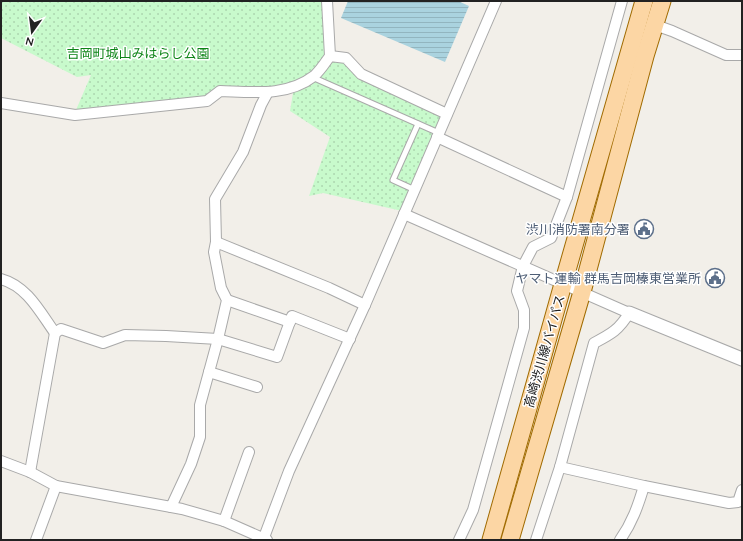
<svg xmlns="http://www.w3.org/2000/svg" width="743" height="541" font-family="Quicksand,'Noto Sans JP',sans-serif">
  <style>
    .park { fill: url(#park-dots) }
    .water { fill: url(#water-rules) }
    .lines { fill: none; stroke-linecap: round; stroke-linejoin: round }
    .service-casing { stroke: #a9a9a9; stroke-width: 7 }
    .minor-casing { stroke: #a9a9a9; stroke-width: 12 }
    .tertiary-casing { stroke: #a9a9a9; stroke-width: 15 }
    .primary-casing { stroke: #a06b00; stroke-width: 19 }
    .service { stroke: #fff; stroke-width: 5 }
    .minor { stroke: #fff; stroke-width: 10 }
    .tertiary { stroke: #fff; stroke-width: 13 }
    .primary { stroke: #fcd6a4; stroke-width: 17 }
    .labels { text-anchor: middle; stroke-width: 3; stroke-linejoin: round; paint-order: stroke }
    .park-label { font-size: 13px; fill: #0c8416; stroke: #fff }
    .service-label { font-size: 13px; fill: #4e5e75; stroke: #fff; text-anchor: end }
    .street-label { font-size: 13px; fill: #222; stroke: #fff }
  </style>
  <defs>
    <pattern id="park-dots" width="8" height="8" patternUnits="userSpaceOnUse"><rect width="8" height="8" fill="#c8facc"/><path d="M2 2h.1M6 6h.1" fill="none" stroke="#acd6af" stroke-width="1.8" stroke-linecap="round"/></pattern>
    <pattern id="water-rules" width="6" height="5" patternUnits="userSpaceOnUse"><rect width="6" height="5" fill="#aad3df"/><path d="M0 2.5h6" fill="none" stroke="#92b5bf"/></pattern>
  </defs>
  <rect width="100%" height="100%" fill="#f2efe9"/>
  <polygon class="park" points="1,1 324,1 327,55 345,60 444,115 402,211 323,193 309,196 330,137 290,111 293,93 291,86 207,97 76,110 91,75 77,77 1,38"/>
  <polygon class="water" points="348,1 458,1 469,6 445,62 341,18"/>
  <g class="lines">
    <defs>
      <g id="service">
        <polyline points="312,77 439,133"/>
        <polyline points="415,190 393,180 418,124"/>
      </g>
      <g id="minor">
        <polyline points="655,25 672,31 726,55 742,55"/>
        <polyline points="330,56 346,58 361,74 447,114"/>
        <path d="M1 103 75 115 207 101 220 91C252 92 287 97 314 76 320 71 325 63 330 56L327 1"/>
        <polyline points="437,137 567,197"/>
        <path d="M404 214 629 313C619 330 611 334 594 343L560 467 536 540"/>
        <polyline points="216,242 329,288 365,305"/>
        <path d="M1 279C27 286 40 312 55 333L61 329 103 343 125 335 166 336 218 339 277 357 292 316 350 339"/>
        <polyline points="227,300 290,322"/>
        <polyline points="209,372 257,387"/>
        <polyline points="1,461 30,472 56,486 182,509 224,521 267,540"/>
        <polyline points="560,467 644,486 729,503 738,502 742,490"/>
        <polyline points="30,472 55,333"/>
        <polyline points="171,507 191,464 200,437 200,405 218,339 227,300 221,288 214,252 216,242 215,199 243,152 261,105 268,92"/>
        <polyline points="224,521 249,452"/>
        <polyline points="36,540 56,486"/>
        <polyline points="263,540 289,471 365,305 496,1"/>
        <polyline points="459,540 473,510 524,328 524,310 517,291 523,266 533,247 551,238 567,197 622,1"/>
        <path d="M620 540C632 523 638 506 644 486"/>
      </g>
      <polyline id="tertiary" points="629,313 742,359"/>
      <g id="primary">
        <polyline points="491,540 563,284 644,1"/>
        <polyline points="510,540 582,292 645,56 662,1"/>
      </g>
    </defs>
    <use href="#service" class="service-casing"/>
    <use href="#minor" class="minor-casing"/>
    <use href="#tertiary" class="tertiary-casing"/>
    <use href="#primary" class="primary-casing"/>
    <use href="#service" class="service"/>
    <use href="#minor" class="minor"/>
    <use href="#tertiary" class="tertiary"/>
    <use href="#primary" class="primary"/>
  </g>
  <defs>
    <symbol id="civic-ring" viewBox="-11 -11 22 22"><circle r="9.5" fill="#fff" stroke="#5c6f8a" stroke-width="1.5"/><path d="M-.6-6.5H3V-4.5H.6V-3L4-1V1h2V6H-6V1h2V-1L-.6-3ZM-1.2 2.5V6h2.4V2.5Z" fill="#5c6f8a"/></symbol>
  </defs>
  <g fill-rule="evenodd">
    <use href="#civic-ring" x="633" y="218" width="22" height="22"/>
    <use href="#civic-ring" x="704" y="267" width="22" height="22"/>
  </g>
  <g class="labels">
    <g class="park-label">
      <text x="138" y="58">吉岡町城山みはらし公園</text>
    </g>
    <g class="service-label">
      <text x="630" y="234">渋川消防署南分署</text>
      <text x="701" y="283">ヤマト運輸 群馬吉岡榛東営業所</text>
    </g>
    <g class="street-label">
      <text transform="translate(544 351) rotate(-74)" y="5">高崎渋川線バイパス</text>
    </g>
  </g>
  <rect width="743" height="541" fill="none" stroke="#222222" stroke-width="4"/>
  <g transform="translate(32 32) rotate(194)" stroke="#ffffff" stroke-width="3" paint-order="stroke">
  <path d="M0-3L7 15L0 10L-7 15Z" fill="#222222"/>
  <text y="-6" font-size="11" font-weight="bold" text-anchor="middle" fill="#222222">N</text>
  </g>
</svg>
